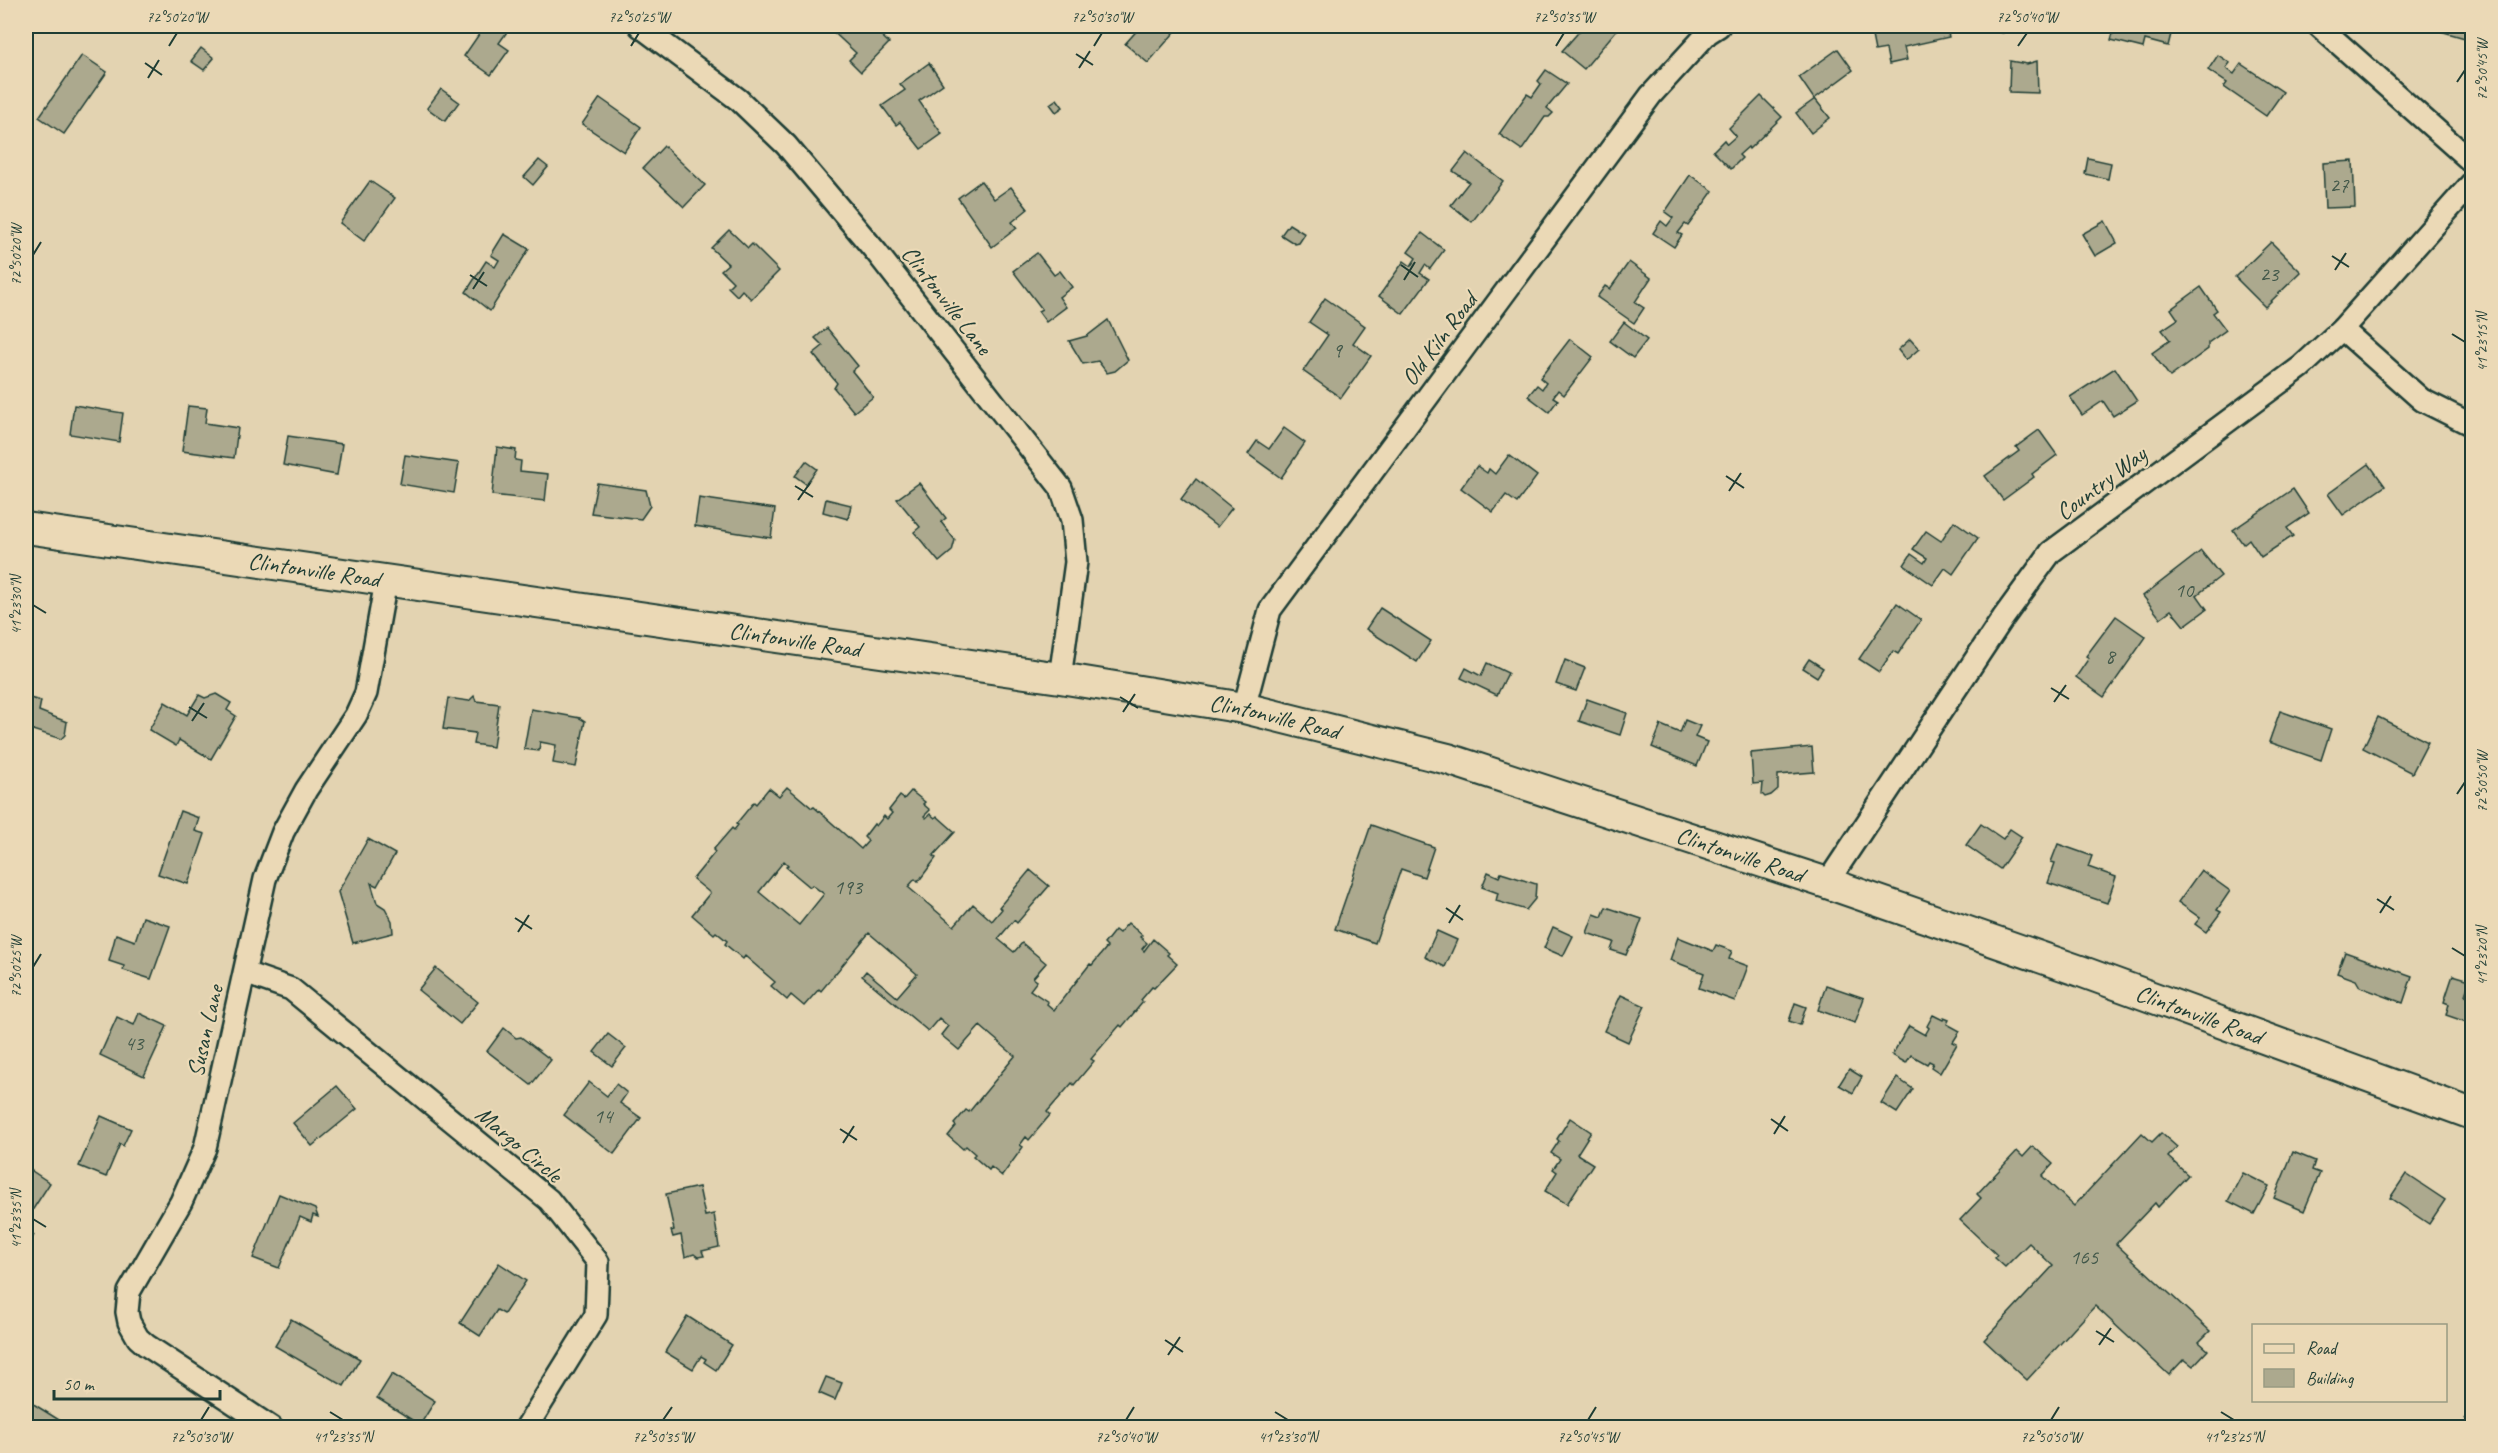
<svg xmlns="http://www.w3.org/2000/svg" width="2498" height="1453" font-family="Caveat,sans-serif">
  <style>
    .building { fill: #aca98e; stroke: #1f3d34; stroke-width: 1.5; fill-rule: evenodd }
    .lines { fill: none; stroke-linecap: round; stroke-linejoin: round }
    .street-casing { stroke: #1f3d34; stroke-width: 26 }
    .secondary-casing { stroke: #1f3d34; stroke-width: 34 }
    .street { stroke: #ebd9b6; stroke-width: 21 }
    .secondary { stroke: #ebd9b6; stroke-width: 30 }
    .ticks { fill: none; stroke: #1f3d34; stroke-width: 2 }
    .labels { text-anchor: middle; stroke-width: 4.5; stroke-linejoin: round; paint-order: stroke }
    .number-label { font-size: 21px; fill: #42584a }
    .street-label { font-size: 24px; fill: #1f3d34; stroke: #ebd9b6 }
    .neatline { fill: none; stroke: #1f3d34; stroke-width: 2 }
    .ticks-label { font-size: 15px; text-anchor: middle; fill: #1f3d34 }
  </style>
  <rect width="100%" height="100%" fill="#e3d3b1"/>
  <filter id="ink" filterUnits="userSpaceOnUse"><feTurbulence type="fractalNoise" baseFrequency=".0167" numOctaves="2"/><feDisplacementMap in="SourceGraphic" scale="12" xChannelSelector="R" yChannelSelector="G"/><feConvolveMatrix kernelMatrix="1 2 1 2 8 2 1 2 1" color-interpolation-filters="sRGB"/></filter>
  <g filter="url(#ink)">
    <g class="building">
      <polygon points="476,26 516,26 512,31 509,29 499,43 509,50 491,75 464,56 482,30"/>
      <polygon points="827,26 871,26 889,43 861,72 849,60 856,53"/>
      <polygon points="1141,26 1180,26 1148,63 1125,44"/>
      <polygon points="1584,26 1620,26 1584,69 1562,51"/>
      <polygon points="1870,26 1946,26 1949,37 1904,47 1907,60 1889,64 1886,49 1875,51"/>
      <polygon points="1986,26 2046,26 2046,28 2006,30 2003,33 1992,31"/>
      <polygon points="2115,26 2173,26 2168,46 2145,40 2143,48 2111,40"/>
      <polygon points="2441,26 2472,26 2472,40 2440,31"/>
      <polygon points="201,48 214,58 204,70 191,61"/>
      <polygon points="1838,49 1853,70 1814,99 1799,77"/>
      <polygon points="82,55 107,72 64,134 39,117"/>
      <polygon points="2218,55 2230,63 2226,68 2234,74 2241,64 2283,92 2266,116 2224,87 2227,83 2208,70"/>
      <polygon points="2010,61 2027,64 2037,61 2038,93 2009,92"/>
      <polygon points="929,63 943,84 919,101 942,134 921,149 900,122 896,125 882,106 905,90 900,84"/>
      <polygon points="1546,70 1567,84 1547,108 1553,113 1549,117 1545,117 1522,150 1499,134 1527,94 1532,97 1541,84 1538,81"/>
      <polygon points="441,89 459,102 445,121 427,108"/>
      <polygon points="1761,96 1782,117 1749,149 1748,147 1739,155 1742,158 1731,169 1713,151 1724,140 1727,144 1736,136 1729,128"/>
      <polygon points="600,98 641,127 624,152 582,124"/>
      <polygon points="1057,99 1063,107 1056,112 1050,104"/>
      <polygon points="1815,99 1830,118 1811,133 1796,113"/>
      <polygon points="664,146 705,185 684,207 643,168"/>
      <polygon points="1467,153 1503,181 1472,222 1451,205 1469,182 1453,171"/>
      <polygon points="2088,158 2111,163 2108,179 2085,174"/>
      <polygon points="539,160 548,167 533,185 524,177"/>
      <polygon points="2353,161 2355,207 2325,208 2323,163"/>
      <polygon points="1690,175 1713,191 1688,226 1685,224 1678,233 1682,235 1674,247 1653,233 1661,221 1667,226 1673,218 1665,212"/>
      <polygon points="370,181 395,198 364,241 340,223"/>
      <polygon points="981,181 994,199 1011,187 1028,209 1012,222 1017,228 992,247 958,198"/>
      <polygon points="2105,221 2117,243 2095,256 2082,234"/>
      <polygon points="1289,224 1305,234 1299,243 1295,244 1281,235"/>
      <polygon points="729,230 748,248 752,244 779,271 751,299 742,290 737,296 728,287 733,282 721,270 728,264 711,248"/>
      <polygon points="1422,233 1444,250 1430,269 1425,265 1420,273 1429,279 1403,314 1379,296 1404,261 1411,266 1416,258 1408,252"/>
      <polygon points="504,234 529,249 490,311 466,292 486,261 495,267 499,260 491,255"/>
      <polygon points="2271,242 2301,272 2265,307 2235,277"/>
      <polygon points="1037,253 1054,275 1060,271 1072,287 1059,297 1066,307 1046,322 1038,311 1042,309 1013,271"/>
      <polygon points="1629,262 1651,278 1635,302 1644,308 1634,323 1597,297 1605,286 1610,289"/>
      <polygon points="2201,287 2217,310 2213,313 2226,330 2208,343 2208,349 2170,377 2152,353 2170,340 2162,330 2178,319 2171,309"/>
      <polygon points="1325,298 1365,326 1353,343 1371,356 1341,398 1303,371 1328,335 1309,322"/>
      <polygon points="1108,320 1128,360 1115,371 1107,373 1098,361 1083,364 1069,341 1087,336"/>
      <polygon points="1624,322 1647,340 1633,358 1610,341"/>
      <polygon points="827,328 858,366 852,371 873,397 854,412 834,388 837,383 813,354 823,346 815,338"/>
      <polygon points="1570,339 1593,357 1564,395 1558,390 1553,397 1558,400 1549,412 1528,396 1537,385 1542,389 1546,383 1540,378"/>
      <polygon points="1910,339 1919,349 1906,360 1898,350"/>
      <polygon points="2115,368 2137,401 2113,416 2103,401 2082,415 2070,397"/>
      <polygon points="74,405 123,413 119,442 70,434"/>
      <polygon points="188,406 207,408 205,423 238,428 234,458 182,451"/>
      <polygon points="1284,428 1305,443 1281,478 1248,454 1257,441 1269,449"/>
      <polygon points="2039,430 2057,455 2032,474 2034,477 2003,500 1985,476 2019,451 2016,447"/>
      <polygon points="288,436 342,444 337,475 283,465"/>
      <polygon points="497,447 516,450 515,460 521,461 520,471 548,474 545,501 492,495"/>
      <polygon points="405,455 459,463 454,493 400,484"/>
      <polygon points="1509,455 1537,476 1517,503 1506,495 1493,512 1461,488 1477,466 1487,473 1489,469 1495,474"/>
      <polygon points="806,461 817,469 806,484 795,476"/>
      <polygon points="2369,464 2385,486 2343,515 2328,494"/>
      <polygon points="1196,479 1232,508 1217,527 1181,499"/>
      <polygon points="597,483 646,490 650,506 641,519 591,513"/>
      <polygon points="919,483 946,518 941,522 955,540 952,551 939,562 914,532 920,527 897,499"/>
      <polygon points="2293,489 2309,513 2287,528 2293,536 2261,557 2249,539 2243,544 2233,530"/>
      <polygon points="699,498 775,509 771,538 695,526"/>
      <polygon points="826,499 851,505 848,519 823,512"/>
      <polygon points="1954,521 1978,538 1953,574 1945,568 1933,585 1904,565 1911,554 1924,563 1927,558 1913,549 1926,531 1941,541"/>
      <polygon points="2201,551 2221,576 2197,595 2207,609 2184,626 2171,610 2160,618 2143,596"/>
      <polygon points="1897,603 1921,620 1898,654 1893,651 1879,672 1859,659"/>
      <polygon points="1380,608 1431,641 1417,662 1366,629"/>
      <polygon points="2116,616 2146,637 2104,697 2076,677 2089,658 2086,656"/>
      <polygon points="1809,659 1823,668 1817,677 1803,668"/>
      <polygon points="1565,660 1585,668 1576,691 1556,684"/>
      <polygon points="1487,663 1508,673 1497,695 1461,678 1466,668 1481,676"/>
      <polygon points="216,694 231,703 227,710 236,716 211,759 179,740 176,746 149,730 165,702 187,715 199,695 205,698"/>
      <polygon points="474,696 476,701 499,704 493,747 473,744 475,733 443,729 448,698 469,701"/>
      <polygon points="26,697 41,701 39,711 67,722 65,735 61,739 26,728"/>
      <polygon points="1587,699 1627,713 1620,735 1579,721"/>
      <polygon points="531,709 580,718 585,721 576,767 553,763 556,745 540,742 539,751 524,749"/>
      <polygon points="2280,711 2331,729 2321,760 2269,742"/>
      <polygon points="2378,717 2428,742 2412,773 2363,748"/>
      <polygon points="1685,720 1700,726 1695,737 1707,742 1697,766 1652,747 1661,725 1680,733"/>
      <polygon points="1812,747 1814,772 1778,775 1778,789 1771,795 1765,797 1762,794 1763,783 1753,784 1751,753"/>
      <path d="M787 787 812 808 814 807 861 849 868 841 864 837 874 824 876 826 884 816 887 819 892 813 889 810 900 796 904 799 911 791 925 802 923 804 930 810 924 816 926 818 930 814 935 818 937 816 955 832 933 856 936 858 918 882 915 879 908 887 954 926 973 904 992 921 1002 909 999 907 1030 870 1049 886 1017 923 1014 920 998 939 1014 952 1022 943 1046 963 1033 978 1037 981 1030 990 1048 1002 1047 1004 1054 1010 1090 964 1092 965 1107 947 1104 944 1115 930 1119 933 1128 923 1142 935 1140 937 1147 943 1142 949 1144 951 1153 939 1169 953 1167 955 1177 964 1154 988 1152 987 1141 1000 1143 1002 1122 1027 1120 1025 1091 1059 1094 1061 1074 1085 1072 1083 1047 1112 1050 1115 1029 1140 1026 1137 1020 1145 1023 1147 1002 1176 991 1167 989 1170 973 1156 975 1154 966 1146 963 1149 948 1136 956 1126 954 1124 966 1110 969 1112 1015 1056 980 1026 959 1050 941 1035 948 1026 939 1018 928 1031 862 976 866 971 897 997 917 974 869 933 821 991 819 989 804 1006 791 995 787 1000 771 986 775 982 745 956 743 959 725 944 727 941 716 932 714 934 692 915 710 893 693 879 715 852 713 850 732 828 734 830 738 825 736 824 754 802 756 804 769 788 779 796ZM784 861 788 865 786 867 810 887 812 885 824 894 799 925 759 892Z"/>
      <polygon points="180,811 199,818 195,831 205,834 188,884 158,874"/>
      <polygon points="1981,824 2003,839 2010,829 2022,837 2000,869 1966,845"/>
      <polygon points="1371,825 1434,847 1424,877 1401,869 1375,943 1335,929"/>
      <polygon points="368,839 395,854 377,886 371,883 377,903 385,908 392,921 393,933 353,943 338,892"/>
      <polygon points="2058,844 2092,856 2088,867 2116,877 2107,903 2048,883 2055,863 2051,862"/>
      <polygon points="2201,870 2230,891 2217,910 2221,912 2206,932 2195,924 2200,918 2178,902"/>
      <polygon points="1488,872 1499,877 1501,873 1536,884 1535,899 1526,910 1496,901 1498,893 1482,887"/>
      <polygon points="1606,907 1642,919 1632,946 1629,948 1626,955 1611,950 1614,942 1587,933 1594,914 1602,917"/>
      <polygon points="143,917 170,926 151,979 123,970 124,966 109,961 116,934 135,941"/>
      <polygon points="1553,927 1573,936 1563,956 1544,948"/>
      <polygon points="1437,931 1457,940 1445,967 1425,957"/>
      <polygon points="1678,937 1713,951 1716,945 1732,951 1729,959 1748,966 1735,1001 1699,988 1704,973 1670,960"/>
      <polygon points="2345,952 2412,976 2403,1003 2360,987 2356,980 2337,973"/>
      <polygon points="436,968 478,1002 460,1024 418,990"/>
      <polygon points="2453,975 2470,980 2465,995 2472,997 2472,1024 2446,1015 2449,1004 2444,1002"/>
      <polygon points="1826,985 1864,998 1855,1023 1818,1010"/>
      <polygon points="1621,995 1645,1006 1628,1042 1604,1031"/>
      <polygon points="1795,1003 1806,1007 1800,1025 1789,1021"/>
      <polygon points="139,1013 167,1026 144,1076 100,1055 117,1017 134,1025"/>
      <polygon points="1933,1015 1943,1020 1944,1018 1949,1020 1947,1024 1960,1031 1953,1042 1957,1044 1940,1073 1931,1067 1933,1063 1929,1061 1927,1064 1911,1055 1906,1063 1892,1055 1909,1026 1925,1035 1929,1028 1927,1026"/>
      <polygon points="504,1028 516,1038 521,1037 551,1060 531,1085 487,1051"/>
      <polygon points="608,1034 626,1048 612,1066 594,1052"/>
      <polygon points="1849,1069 1862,1077 1853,1093 1839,1085"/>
      <polygon points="1897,1078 1913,1089 1897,1113 1881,1103"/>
      <polygon points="589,1082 607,1096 616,1084 627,1093 620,1103 641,1118 614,1154 564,1115"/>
      <polygon points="337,1086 357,1109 312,1146 293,1123"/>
      <polygon points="101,1116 131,1129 123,1146 120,1144 106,1177 79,1166"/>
      <polygon points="1570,1118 1591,1132 1577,1154 1593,1164 1567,1204 1545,1191 1557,1172 1553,1169 1560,1159 1551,1153 1559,1141 1557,1139"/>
      <polygon points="2142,1133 2152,1142 2161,1133 2177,1147 2168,1157 2188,1175 2158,1207 2155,1203 2116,1244 2210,1331 2199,1342 2208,1350 2193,1366 2184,1359 2169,1375 2095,1306 2027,1380 1984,1340 2053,1266 2029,1243 2005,1267 1995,1258 1997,1255 1960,1220 1981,1198 1977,1194 2017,1151 2023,1157 2033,1146 2053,1164 2042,1176 2074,1206"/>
      <polygon points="2293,1152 2315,1161 2312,1170 2320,1173 2304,1211 2274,1198"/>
      <polygon points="26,1167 50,1183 26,1220"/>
      <polygon points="2243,1173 2269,1186 2254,1214 2228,1201"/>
      <polygon points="2406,1174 2445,1200 2429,1224 2390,1198"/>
      <polygon points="699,1187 705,1216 714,1214 719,1247 702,1251 704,1256 698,1257 694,1254 685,1257 681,1235 673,1237 671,1231 674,1230 666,1194"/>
      <polygon points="279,1194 315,1209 318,1217 313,1215 311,1222 300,1217 279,1268 253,1258"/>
      <polygon points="2472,1226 2472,1242 2465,1237"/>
      <polygon points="26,1229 34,1235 26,1248"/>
      <polygon points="499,1263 526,1281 504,1314 497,1310 480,1336 460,1323"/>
      <polygon points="687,1316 732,1345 716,1370 704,1362 706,1359 701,1356 693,1369 665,1352"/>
      <polygon points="291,1319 360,1359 344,1386 275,1346"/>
      <polygon points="392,1374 435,1401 420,1425 377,1398"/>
      <polygon points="826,1377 842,1383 835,1400 819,1393"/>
      <polygon points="27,1400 72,1428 26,1428"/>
      <polygon points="2472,1413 2472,1428 2471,1428 2465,1418"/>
    </g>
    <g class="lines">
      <defs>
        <g id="street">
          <polyline points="640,26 739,100 786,145 877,253 1061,488 1072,520 1076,562 1060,678"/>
          <polyline points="2319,26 2472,162"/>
          <polyline points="2342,329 2422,400 2472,425"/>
          <polyline points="1244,708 1270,610 1651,95 1708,33 1719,26"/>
          <polyline points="1827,883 2003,618 2051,552 2301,367 2342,329 2472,183"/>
          <polyline points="245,973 291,989 549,1200 598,1262 596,1315 526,1428"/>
          <polyline points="272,1428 146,1345 138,1338 129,1322 127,1312 129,1292 181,1202 205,1148 265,879 283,832 306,790 356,715 366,693 386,581"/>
        </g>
        <g id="secondary">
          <path id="s1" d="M26 528 1060 678 1244 708 1448 759 1827 883 2083 972 2472 1114"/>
        </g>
      </defs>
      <use href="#street" class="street-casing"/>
      <use href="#secondary" class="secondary-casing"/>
      <use href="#street" class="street"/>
      <use href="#secondary" class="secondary"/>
    </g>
  </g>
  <path class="ticks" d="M169 46 177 33M631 46 639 33M1094 46 1102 33M1556 46 1564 33M2018 46 2027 33M1076 54 1093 65M145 63 162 75M1079 68 1090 51M148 78 159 60M2457 82 2465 70M33 255 41 242M2332 256 2349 267M1401 265 1418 277M2335 270 2346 253M470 275 487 286M1404 280 1415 262M473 289 484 272M2452 334 2465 342M1726 476 1744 488M795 486 813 497M1729 491 1741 473M798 500 810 483M33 605 46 613M2051 688 2069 699M1120 697 1138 708M2054 702 2066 685M189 707 207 718M1123 712 1135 694M192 721 204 703M2457 794 2465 782M2377 899 2394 910M1446 908 1463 920M2380 913 2391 896M515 918 532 929M1449 923 1460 905M518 932 529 915M2452 948 2465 956M33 967 41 954M1771 1119 1788 1131M840 1129 857 1140M1774 1134 1785 1116M843 1143 854 1126M33 1219 46 1227M2096 1331 2114 1342M1165 1340 1183 1352M2099 1345 2111 1328M1168 1355 1180 1337M330 1412 343 1420M1275 1412 1288 1420M2221 1412 2234 1420M201 1420 209 1407M663 1420 672 1407M1126 1420 1134 1407M1588 1420 1596 1407M2051 1420 2059 1407"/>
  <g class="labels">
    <g class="number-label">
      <text x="2339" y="192">27</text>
      <text x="2269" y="281">23</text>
      <text x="1337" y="357">9</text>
      <text x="2184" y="597">10</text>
      <text x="2110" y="663">8</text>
      <text x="848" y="894">193</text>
      <text x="134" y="1050">43</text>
      <text x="603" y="1123">14</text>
      <text x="2084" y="1264">165</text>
    </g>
    <g class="street-label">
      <text transform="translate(947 300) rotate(52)" y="8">Clintonville Lane</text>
      <text transform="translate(1439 339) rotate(-53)" y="8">Old Kiln Road</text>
      <text transform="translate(2101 483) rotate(-37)" y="8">Country Way</text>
      <text dy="8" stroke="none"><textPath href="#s1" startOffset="291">Clintonville Road</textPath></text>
      <text dy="8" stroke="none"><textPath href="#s1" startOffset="777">Clintonville Road</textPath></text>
      <text dy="8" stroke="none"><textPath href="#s1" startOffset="1263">Clintonville Road</textPath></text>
      <text dy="8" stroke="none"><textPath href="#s1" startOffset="1749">Clintonville Road</textPath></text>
      <text dy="8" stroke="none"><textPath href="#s1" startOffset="2235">Clintonville Road</textPath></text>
      <text transform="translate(205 1031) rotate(-77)" y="8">Susan Lane</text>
      <text transform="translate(519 1144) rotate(40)" y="8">Margo Circle</text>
    </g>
  </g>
  <rect width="2498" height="1453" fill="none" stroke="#ebd9b6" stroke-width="66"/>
  <rect x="2252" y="1324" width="195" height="78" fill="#ebd9b6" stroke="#999b82" stroke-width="1.5"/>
  <rect x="2264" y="1344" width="30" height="9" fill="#ebd9b6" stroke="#999b82" stroke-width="1.5"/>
  <text x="2306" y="1354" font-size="18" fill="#1f3d34">Road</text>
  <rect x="2264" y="1369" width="30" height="18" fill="#aca98e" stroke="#999b82" stroke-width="1.5"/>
  <text x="2306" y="1384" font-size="18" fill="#1f3d34">Building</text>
  <path d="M54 1390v9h166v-9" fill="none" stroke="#1f3d34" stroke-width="3"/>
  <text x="63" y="1390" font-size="18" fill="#1f3d34" stroke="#ebd9b6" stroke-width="4.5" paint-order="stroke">50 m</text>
  <rect x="33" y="33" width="2432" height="1387" class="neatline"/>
  <g class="ticks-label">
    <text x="177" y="22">72°50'20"W</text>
    <text x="639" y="22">72°50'25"W</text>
    <text x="1102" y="22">72°50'30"W</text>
    <text x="1564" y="22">72°50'35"W</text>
    <text x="2027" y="22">72°50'40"W</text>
    <text transform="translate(2482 70) rotate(-90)" y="5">72°50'45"W</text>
    <text transform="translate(16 255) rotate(-90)" y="5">72°50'20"W</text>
    <text transform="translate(2482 342) rotate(-90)" y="5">41°23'15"N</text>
    <text transform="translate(16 605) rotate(-90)" y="5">41°23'30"N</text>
    <text transform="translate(2482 782) rotate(-90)" y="5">72°50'50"W</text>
    <text transform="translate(2482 956) rotate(-90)" y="5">41°23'20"N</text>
    <text transform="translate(16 967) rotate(-90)" y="5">72°50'25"W</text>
    <text transform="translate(16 1219) rotate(-90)" y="5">41°23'35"N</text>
    <text x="201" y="1442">72°50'30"W</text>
    <text x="343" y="1442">41°23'35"N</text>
    <text x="663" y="1442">72°50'35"W</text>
    <text x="1126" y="1442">72°50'40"W</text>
    <text x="1288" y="1442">41°23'30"N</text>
    <text x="1588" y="1442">72°50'45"W</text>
    <text x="2051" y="1442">72°50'50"W</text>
    <text x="2234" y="1442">41°23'25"N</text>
  </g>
</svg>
